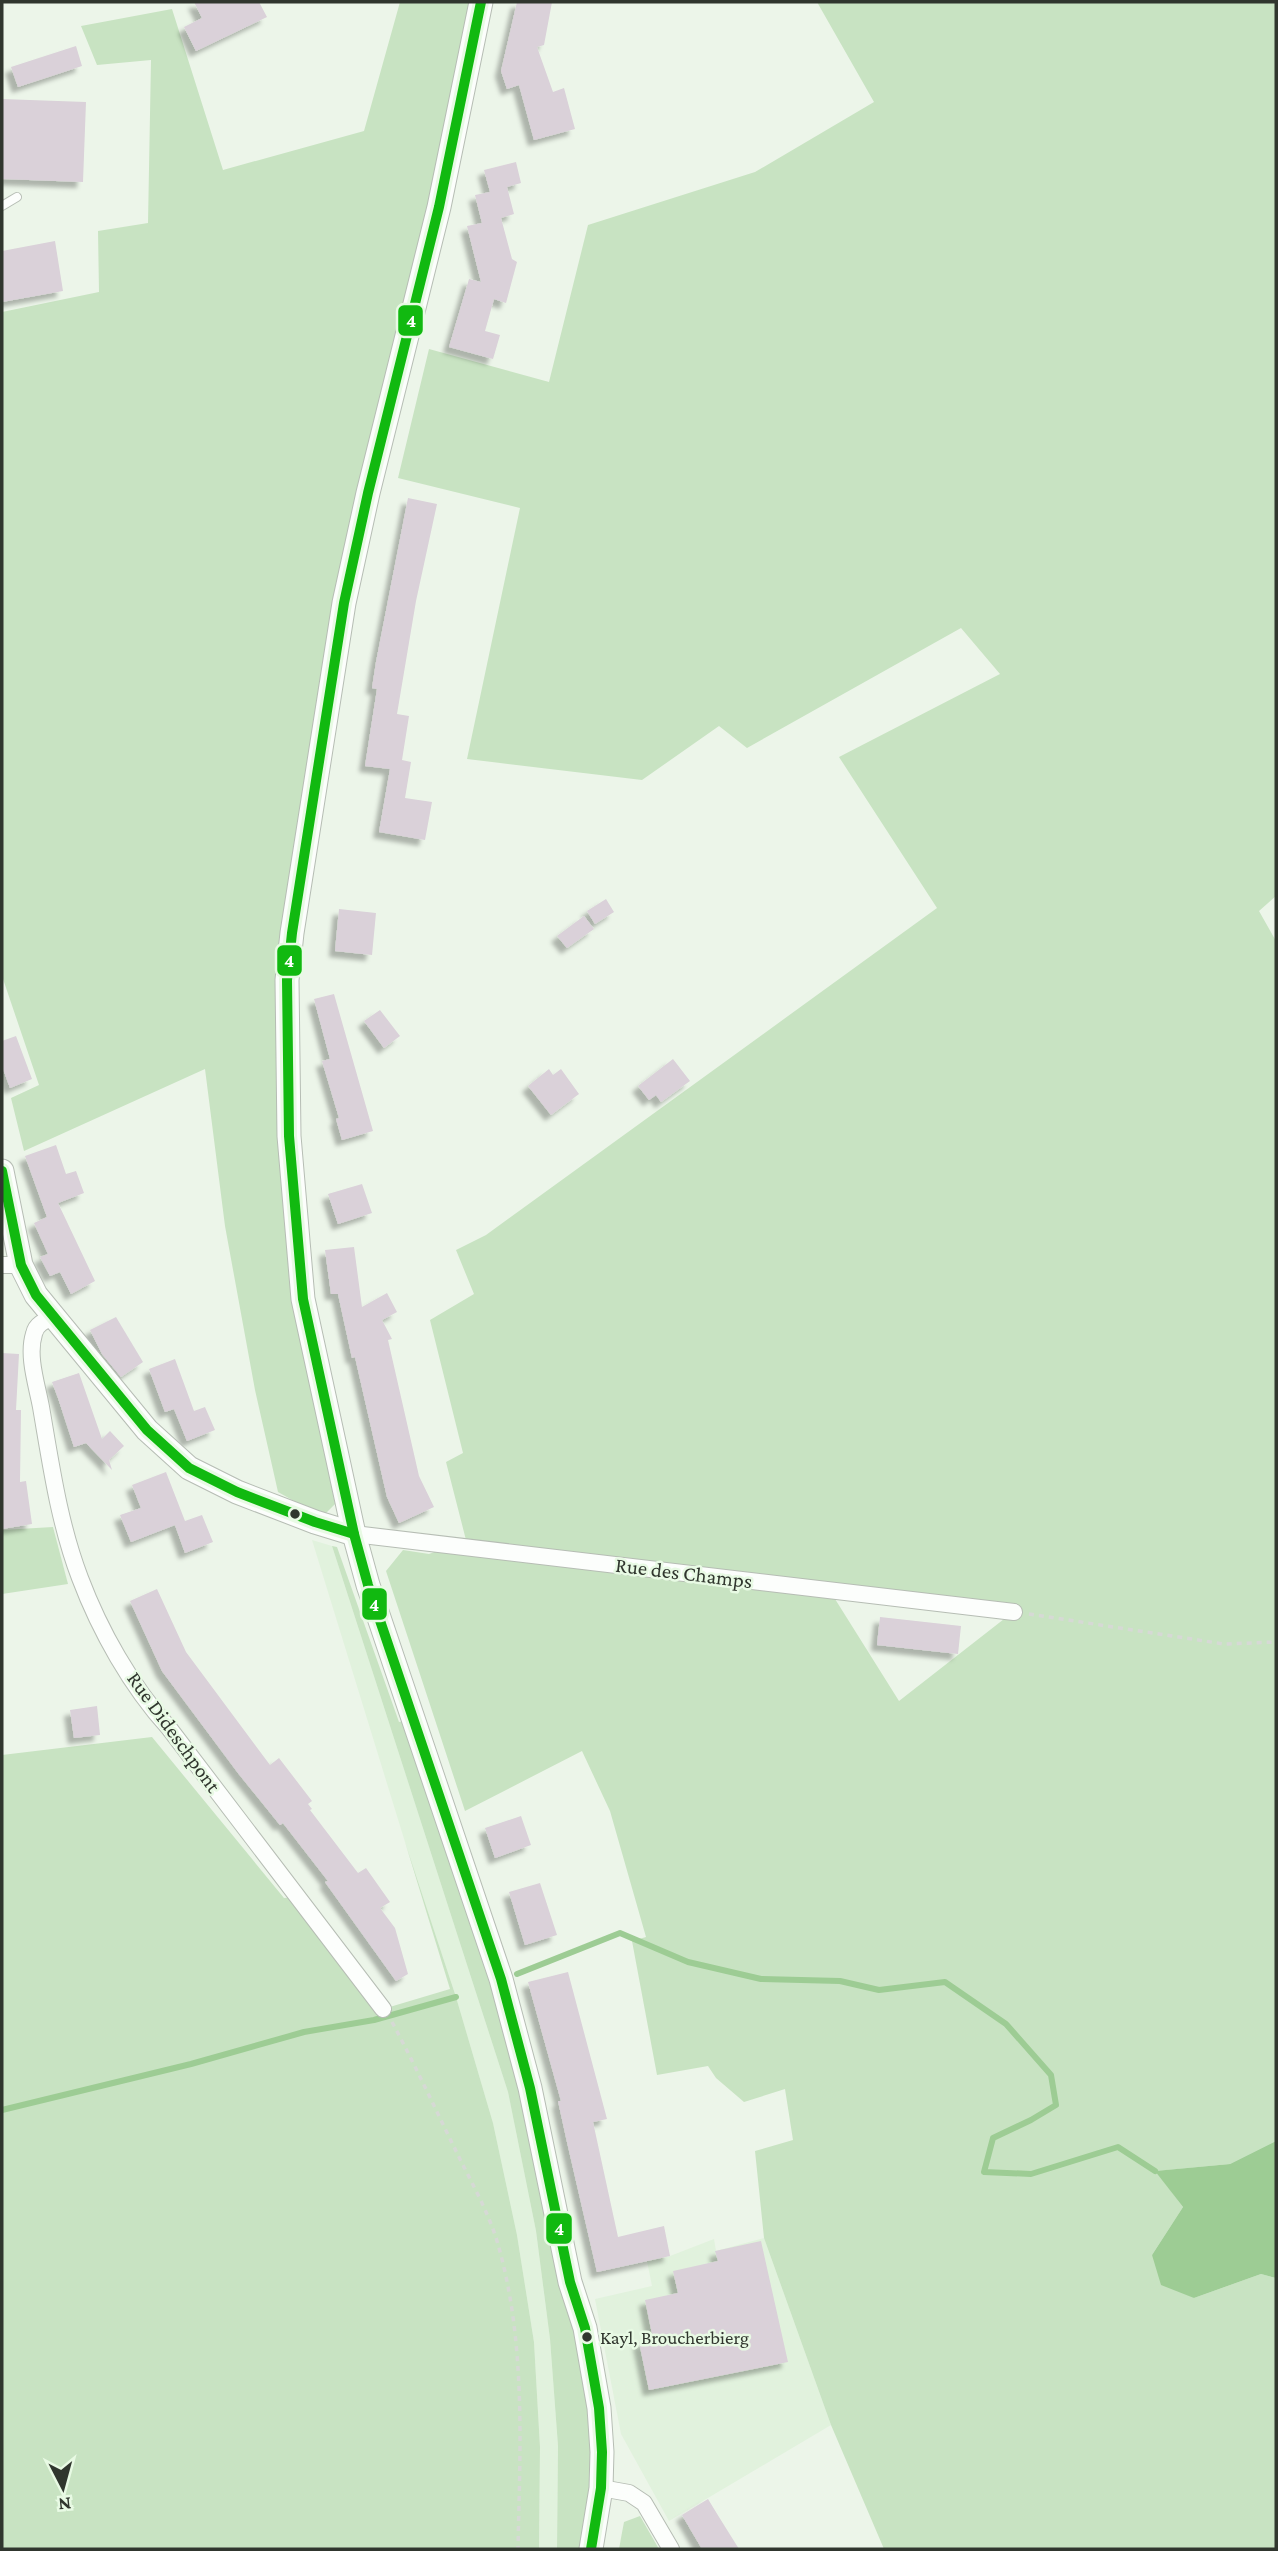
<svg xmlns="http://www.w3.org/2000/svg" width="1278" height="2551" font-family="'Crimson Pro',serif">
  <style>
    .built { fill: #e1f2dd }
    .green { fill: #c8e3c2; fill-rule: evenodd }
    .water { fill: #9dcc94 }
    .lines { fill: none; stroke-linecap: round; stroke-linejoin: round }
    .stream { stroke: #9dcc94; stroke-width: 6 }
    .building { fill: #dad1d9; filter: url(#shadow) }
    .lane-casing { stroke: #b6bdb4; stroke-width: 10 }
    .street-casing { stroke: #b6bdb4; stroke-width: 18 }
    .secondary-casing { stroke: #b6bdb4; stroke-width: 25 }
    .path { stroke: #d6d9d5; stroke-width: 3.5; stroke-dasharray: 5 5; stroke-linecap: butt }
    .lane { stroke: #fcfefc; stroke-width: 8 }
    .street { stroke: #fcfefc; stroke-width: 16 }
    .secondary { stroke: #fcfefc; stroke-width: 23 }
    .bus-1-casing { stroke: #e8fae4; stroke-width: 16 }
    .bus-1 { stroke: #11b910; stroke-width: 10 }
    .bus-dot { fill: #30362e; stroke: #e8fae4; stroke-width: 2.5 }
    .labels { text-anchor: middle; stroke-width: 5; stroke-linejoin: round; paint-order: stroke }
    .bus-label { font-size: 19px; fill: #30362e; stroke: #e8fae4; text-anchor: start }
    .street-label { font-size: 21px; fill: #30362e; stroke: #e8fae4 }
    .line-badge { stroke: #e8fae4; stroke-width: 2.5 }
    .badge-label { font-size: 19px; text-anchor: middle; font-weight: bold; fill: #fff }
  </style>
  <defs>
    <filter id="shadow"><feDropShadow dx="-6" dy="6" stdDeviation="2" flood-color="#0004"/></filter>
  </defs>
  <rect width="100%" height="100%" fill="#ecf5e9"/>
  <g class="built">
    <polygon points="312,1540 332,1546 508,2092 536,2231 550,2339 558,2446 557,2549 539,2549 540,2447 534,2342 517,2235 493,2123 456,1997 405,1842"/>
    <polygon points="764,2238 831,2425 669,2521 621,2434 595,2299 652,2286 647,2261 670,2256 714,2239 716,2251"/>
  </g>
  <g class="green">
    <polygon points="400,2 469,2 283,949 291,1285 335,1504 326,1513 301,1505 278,1492 255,1390 225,1226 205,1069 24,1151 11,1098 39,1085 2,976 2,312 99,292 98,231 148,223 151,60 97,65 81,26 172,9 223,170 364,131"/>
    <path d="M817 2H1276V896L1259 911 1276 941V2141L1230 2164 1156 2171 1183 2207 1152 2255 1194 2298 1261 2274 1276 2278V2549H884L831 2425 764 2238 755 2151 793 2140 785 2089 744 2102 716 2078 708 2066 657 2075 632 1941 646 1937 610 1811 582 1751 465 1811 386 1571 403 1550 429 1554 466 1540 446 1462 463 1453 430 1320 474 1294 456 1250 486 1235 937 908 839 757 1000 674 961 628 747 748 719 726 642 780 467 759 520 508 398 478 429 349 549 382 588 225 755 172 874 102ZM830 1591 1013 1612 899 1701Z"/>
    <polygon points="53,1527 68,1584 2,1594 2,1530"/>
    <polygon points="332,1546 337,1547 399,1722 414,1719 501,1979 599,2408 591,2549 557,2549 558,2446 550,2339 536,2231 508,2092"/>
    <polygon points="152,1737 284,1898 298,1897 383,2009 450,1989 405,1842 456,1997 493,2123 517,2235 534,2342 540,2447 539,2549 2,2549 2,1755"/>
    <polygon points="640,2516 659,2549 619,2549 624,2522"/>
  </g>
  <polygon class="water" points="1276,2141 1276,2278 1261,2274 1194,2298 1161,2285 1152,2255 1183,2207 1155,2171 1230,2164"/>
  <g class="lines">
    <g class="stream">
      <polyline points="517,1974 620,1933 688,1962 761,1979 840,1981 879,1990 945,1982 1006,2024 1051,2075 1056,2105 1031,2120 993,2138 984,2172 1031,2174 1118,2147 1155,2171"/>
      <polyline points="2,2110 191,2064 304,2032 374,2020 456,1997"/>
    </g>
  </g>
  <g class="building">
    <polygon points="194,2 259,2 267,17 196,51 184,27 202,18"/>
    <polygon points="517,2 552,2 544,45 537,47 553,92 564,88 575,129 534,140 519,85 507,89 501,71"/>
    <polygon points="76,46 82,66 18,87 11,67"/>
    <polygon points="2,99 86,102 83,182 2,179"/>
    <polygon points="516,162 521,183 507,187 514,214 501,218 512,259 517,262 506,303 494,299 485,331 500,335 493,359 449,347 469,279 481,282 467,226 482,223 475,195 490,192 484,170"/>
    <polygon points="55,241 63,291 2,302 2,251"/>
    <polygon points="408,498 437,504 416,601 397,714 409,716 402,760 411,762 405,798 432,802 425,840 379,832 390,769 365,766 377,689 372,688 376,662"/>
    <polygon points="606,899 614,912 595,924 587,911"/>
    <polygon points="339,909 376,913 372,955 335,951"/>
    <polygon points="584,916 594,929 567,948 557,936"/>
    <polygon points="334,994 373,1131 342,1140 336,1119 339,1118 322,1061 330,1059 314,999"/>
    <polygon points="380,1010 400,1036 384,1048 364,1021"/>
    <polygon points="16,1036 32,1079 10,1088 2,1066 2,1041"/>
    <polygon points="673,1059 690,1081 661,1102 656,1095 649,1100 638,1086"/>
    <polygon points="549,1069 553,1075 561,1069 579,1094 551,1115 528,1086"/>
    <polygon points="56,1145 66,1174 76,1171 84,1193 58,1203 95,1281 71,1294 60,1272 50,1276 40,1257 48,1254 34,1223 47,1217 25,1156"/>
    <polygon points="362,1184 372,1213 338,1224 328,1194"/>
    <polygon points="354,1247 362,1307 387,1293 397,1312 382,1320 392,1339 388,1340 419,1476 434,1507 399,1523 387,1497 355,1357 352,1358 338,1294 331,1294 325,1250"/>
    <polygon points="116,1317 143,1362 121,1377 102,1354 90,1330"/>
    <polygon points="2,1353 19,1354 16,1410 21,1410 20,1482 26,1481 32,1524 2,1529"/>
    <polygon points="175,1359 194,1411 205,1407 215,1430 187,1441 174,1409 165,1412 149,1369"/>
    <polygon points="79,1373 102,1439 110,1431 124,1446 109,1460 112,1470 86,1443 74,1447 58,1398 52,1382"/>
    <polygon points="166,1472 185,1521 202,1515 213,1542 185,1553 175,1525 131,1542 120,1515 141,1508 132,1485"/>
    <polygon points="157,1589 186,1652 270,1765 279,1758 312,1801 308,1804 312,1809 310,1810 358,1873 366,1868 390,1902 380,1908 395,1928 408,1974 396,1981 325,1882 328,1881 283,1823 280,1825 238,1773 162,1671 130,1601"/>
    <polygon points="880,1617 961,1626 958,1654 877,1645"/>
    <polygon points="97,1706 100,1735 74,1738 70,1710"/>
    <polygon points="521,1816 531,1845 495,1858 485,1828"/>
    <polygon points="540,1883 557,1935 525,1945 509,1892"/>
    <polygon points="568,1972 607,2119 593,2122 618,2237 664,2226 670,2256 597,2272 567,2142 558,2101 561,2101 528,1982"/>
    <polygon points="761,2241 788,2362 649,2390 639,2342 653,2339 645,2300 678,2293 673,2271 718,2261 715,2251"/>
    <polygon points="708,2499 719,2517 739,2549 702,2549 682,2515"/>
  </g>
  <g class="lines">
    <defs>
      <polyline id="lane" points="2,206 17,197"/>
      <g id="street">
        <polyline points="2,1265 21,1265"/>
        <path d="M53 1318C44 1321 36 1324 34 1334 27 1356 37 1385 41 1407 51 1465 59 1523 80 1578 100 1631 131 1686 169 1728L383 2009"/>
        <polyline points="354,1534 1014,1612"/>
        <polyline points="601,2488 629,2493 644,2503 671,2549"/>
      </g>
      <g id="secondary">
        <polyline points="481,2 439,207 368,493 344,603 292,933 287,980 289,1136 303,1299 354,1534 368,1585 501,1979 530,2088 570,2282 585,2328 599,2408 602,2452 601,2488 591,2549"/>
        <polyline points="2,1171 21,1265 36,1295 147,1430 189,1468 237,1492 315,1522 354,1534"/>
      </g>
    </defs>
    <use href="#lane" class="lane-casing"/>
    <use href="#street" class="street-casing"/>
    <use href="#secondary" class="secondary-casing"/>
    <g class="path">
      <polyline points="1029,1614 1224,1644 1276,1642"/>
      <path d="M392 2022C415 2065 435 2108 456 2151 471 2182 490 2214 499 2248 526 2345 520 2449 518 2549"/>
    </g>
    <use href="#lane" class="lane"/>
    <use href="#street" class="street"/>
    <use href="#secondary" class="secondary"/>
    <defs>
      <g id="bus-1">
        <polyline points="481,2 439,207 368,493 344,603 292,933 287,980 289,1136 303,1299 354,1534 368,1585 501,1979 530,2088 570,2282 585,2328 599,2408 602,2452 601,2488 591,2549"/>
        <polyline points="2,1171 21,1265 36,1295 147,1430 189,1468 237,1492 315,1522 354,1534"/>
      </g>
    </defs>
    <use href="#bus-1" class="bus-1-casing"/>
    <use href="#bus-1" class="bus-1"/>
  </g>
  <g class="bus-dot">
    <circle cx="295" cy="1514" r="6"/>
    <circle cx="587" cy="2337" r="6"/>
  </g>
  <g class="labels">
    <g class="bus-label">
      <text x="600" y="2344">Kayl, Broucherbierg</text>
    </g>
    <g class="street-label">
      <text transform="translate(684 1573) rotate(7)" y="7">Rue des Champs</text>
      <text transform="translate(174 1732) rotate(54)" y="7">Rue Dideschpont</text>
    </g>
  </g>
  <g class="line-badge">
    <rect x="397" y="304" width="27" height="33" rx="7" fill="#11b910"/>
    <rect x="276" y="944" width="27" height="33" rx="7" fill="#11b910"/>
    <rect x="361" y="1587" width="27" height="34" rx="7" fill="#11b910"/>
    <rect x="545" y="2212" width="28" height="33" rx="7" fill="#11b910"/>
  </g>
  <g class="badge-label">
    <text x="411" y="327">4</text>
    <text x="289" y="967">4</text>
    <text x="374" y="1611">4</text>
    <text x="559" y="2235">4</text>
  </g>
  <rect width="1278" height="2551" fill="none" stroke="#30362e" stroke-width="7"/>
  <g transform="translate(63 2488) rotate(174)" stroke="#e8fae4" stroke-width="5" paint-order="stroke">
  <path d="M0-5L12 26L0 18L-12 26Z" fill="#30362e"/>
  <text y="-10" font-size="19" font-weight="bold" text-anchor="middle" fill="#30362e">N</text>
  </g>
</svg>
